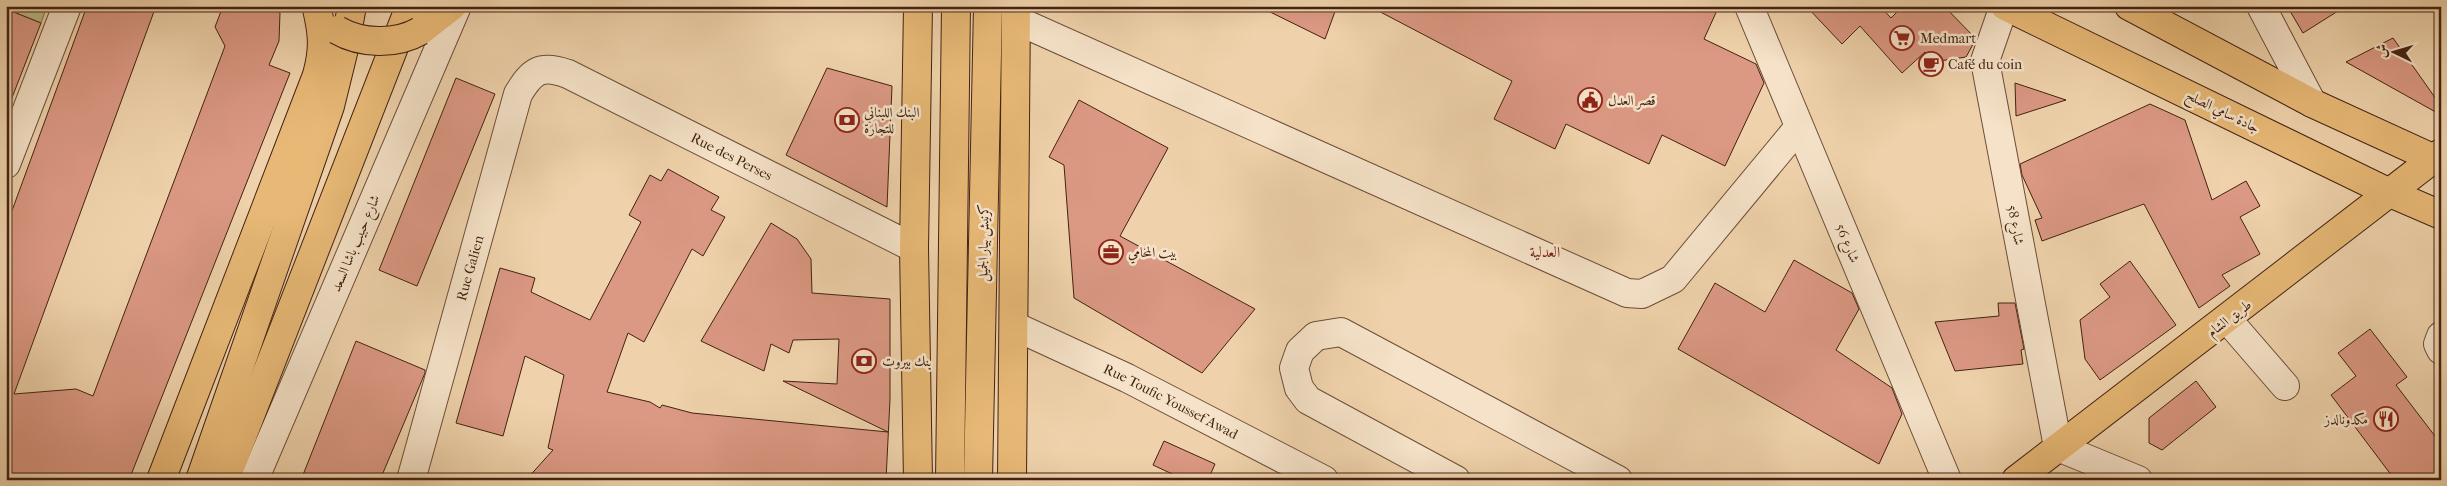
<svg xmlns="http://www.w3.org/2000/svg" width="2447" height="486" font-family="'IM FELL French Canon',Amiri,serif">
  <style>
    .green { fill: #bbbb87; stroke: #7e6e4c }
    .building { fill: #db9883; stroke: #422212 }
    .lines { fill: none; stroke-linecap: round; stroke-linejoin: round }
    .minor-casing { stroke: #6d4e38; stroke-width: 30 }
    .major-casing { stroke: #422212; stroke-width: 30 }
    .highway-casing { stroke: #422212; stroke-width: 30 }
    .minor { stroke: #f5e2c8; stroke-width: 28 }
    .major { stroke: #e8b976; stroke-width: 28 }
    .highway { stroke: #e8b976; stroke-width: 28 }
    .highway-bridge-casing { stroke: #422212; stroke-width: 30; stroke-linecap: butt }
    .highway-bridge { stroke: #e8b976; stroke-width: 28 }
    .labels { text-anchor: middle; stroke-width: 5; stroke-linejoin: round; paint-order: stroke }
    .poi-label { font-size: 14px; fill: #422212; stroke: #f5e2c8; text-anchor: start }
    .street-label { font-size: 14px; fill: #422212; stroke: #f5e2c8 }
    .neighbourhood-label { font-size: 15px; fill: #7a1f14; stroke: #f5e2c8 }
  </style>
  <rect width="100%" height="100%" fill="#efd2ab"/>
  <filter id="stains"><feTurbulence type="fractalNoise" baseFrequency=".004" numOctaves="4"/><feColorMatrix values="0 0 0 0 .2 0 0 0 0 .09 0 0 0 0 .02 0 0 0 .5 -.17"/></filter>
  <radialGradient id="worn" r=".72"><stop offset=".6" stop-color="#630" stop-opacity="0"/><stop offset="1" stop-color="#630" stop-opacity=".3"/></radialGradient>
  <polygon class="green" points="6,6 47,6 41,23 6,9"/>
  <g class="building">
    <polygon points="87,6 156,6 14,394 76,389 93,396 225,46 215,27 223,6 274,6 280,13 279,41 269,65 290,73 129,480 6,480 6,227"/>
    <polygon points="1258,6 1337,6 1325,39"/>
    <polygon points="1369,6 1719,6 1704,39 1756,64 1764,83 1725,166 1662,135 1649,164 1566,124 1555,149 1494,119 1512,81"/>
    <polygon points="1806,6 1880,6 1891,18 1903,6 1944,6 1976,39 1966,57 1933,62 1925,52 1902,73 1860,26 1842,44"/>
    <polygon points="2287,6 2346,6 2303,33"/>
    <polygon points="6,9 41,23 8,108 6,107"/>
    <polygon points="2393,38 2441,106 2441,115 2346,62"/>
    <polygon points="827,68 892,86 887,207 786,155"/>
    <polygon points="456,78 495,94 417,286 379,270"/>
    <polygon points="2015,83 2066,100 2016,116"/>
    <polygon points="1079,100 1168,148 1120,236 1255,309 1202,373 1074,298 1064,165 1049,157"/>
    <polygon points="2150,104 2185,120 2212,200 2246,181 2260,206 2240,217 2260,254 2222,275 2230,286 2199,308 2144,204 2042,241 2035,220 2042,218 2022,175 2020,164"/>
    <polygon points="668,169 719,197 711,210 725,217 703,256 692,249 644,342 628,333 607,392 650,402 660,408 662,405 692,413 888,432 783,381 837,384 839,339 793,340 789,353 771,344 764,371 701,341 771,223 797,239 811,259 812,293 890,299 890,399 886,480 526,480 553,450 548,448 564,375 525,356 503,436 456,423 500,268 535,278 531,292 590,320 641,222 629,215 650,175 661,181"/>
    <polygon points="1794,260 1852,293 1859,309 1836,350 1892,388 1902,414 1879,464 1678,349 1715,283 1765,312"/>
    <polygon points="2130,261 2176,325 2100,380 2085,359 2080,320 2110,297 2100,284"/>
    <polygon points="1998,303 2015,303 2024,349 2021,350 2023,364 1955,371 1935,322 1999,316"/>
    <polygon points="2370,329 2407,377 2396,385 2441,444 2441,480 2395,480 2331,395 2356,376 2338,353"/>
    <polygon points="356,341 425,370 425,373 380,480 301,480"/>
    <polygon points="2196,381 2216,407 2162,450 2149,443 2149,418"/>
    <polygon points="1164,441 1215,464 1208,480 1185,480 1153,465"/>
  </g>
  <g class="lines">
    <defs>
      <g id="minor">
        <polyline points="1749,6 1947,480"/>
        <polyline points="2004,6 1985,61 2058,447 2138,480"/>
        <polyline points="2261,6 2312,103"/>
        <polyline points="1016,20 1627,293 1642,294 1673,279 1799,127"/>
        <polyline points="6,164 67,6"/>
        <polyline points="2227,319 2285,386"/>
        <path id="s1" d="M1014 326 1127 378 1324 480"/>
        <polyline points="2441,336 2438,344 2441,350"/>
        <polyline points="254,480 457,6"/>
        <path id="s2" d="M411 480 518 94C532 71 540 64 568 74L914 248"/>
        <polyline points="1456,480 1308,400 1299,388 1294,368 1300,351 1316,336 1341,332 1618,480"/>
      </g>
      <polyline id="major" points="2016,480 2441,153"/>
      <g id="highway">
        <polyline points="918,6 914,248 918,480"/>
        <polyline points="2005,6 2390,193 2441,215"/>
        <polyline points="2129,6 2312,103 2441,162"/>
        <polyline points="420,31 452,6"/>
        <path d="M161 480 317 75C324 49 323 35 317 9"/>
        <polyline points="200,480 330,106 344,49 352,6"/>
        <polyline points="225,480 410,6"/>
        <polyline points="950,480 956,6"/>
        <polyline points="978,480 988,6"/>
        <polyline points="1012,480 1016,6"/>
      </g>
    </defs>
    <use href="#minor" class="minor-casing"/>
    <use href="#major" class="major-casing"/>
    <use href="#highway" class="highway-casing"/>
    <use href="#minor" class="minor"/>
    <use href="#major" class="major"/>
    <use href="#highway" class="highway"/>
    <defs>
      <path id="highway-bridge" d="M337 30C361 44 396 45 420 31"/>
    </defs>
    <use href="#highway-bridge" class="highway-bridge-casing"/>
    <use href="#highway-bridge" class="highway-bridge"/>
  </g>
  <defs>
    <symbol id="supermarket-ring" viewBox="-11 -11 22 22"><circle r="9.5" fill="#f5e2c8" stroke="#8f2418" stroke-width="1.5"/><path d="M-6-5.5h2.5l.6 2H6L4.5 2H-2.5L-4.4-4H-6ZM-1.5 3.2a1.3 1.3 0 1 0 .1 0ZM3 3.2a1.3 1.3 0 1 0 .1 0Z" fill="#8f2418"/></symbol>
    <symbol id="cafe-ring" viewBox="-11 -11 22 22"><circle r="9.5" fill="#f5e2c8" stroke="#8f2418" stroke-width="1.5"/><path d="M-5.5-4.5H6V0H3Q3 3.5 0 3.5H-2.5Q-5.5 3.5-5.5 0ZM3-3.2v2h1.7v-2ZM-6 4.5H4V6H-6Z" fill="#8f2418"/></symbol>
    <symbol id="civic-ring" viewBox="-11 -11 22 22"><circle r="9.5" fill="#f5e2c8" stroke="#8f2418" stroke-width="1.5"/><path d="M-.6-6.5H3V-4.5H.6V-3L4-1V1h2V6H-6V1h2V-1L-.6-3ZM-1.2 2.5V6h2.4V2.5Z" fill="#8f2418"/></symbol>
    <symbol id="bank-ring" viewBox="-11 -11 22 22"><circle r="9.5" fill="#f5e2c8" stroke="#8f2418" stroke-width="1.5"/><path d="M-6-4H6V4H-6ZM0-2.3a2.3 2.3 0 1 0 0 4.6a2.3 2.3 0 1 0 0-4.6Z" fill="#8f2418"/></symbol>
    <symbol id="office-ring" viewBox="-11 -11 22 22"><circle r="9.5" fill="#f5e2c8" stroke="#8f2418" stroke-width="1.5"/><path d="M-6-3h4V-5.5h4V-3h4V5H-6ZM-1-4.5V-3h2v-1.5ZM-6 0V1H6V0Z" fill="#8f2418"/></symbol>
    <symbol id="restaurant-ring" viewBox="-11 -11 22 22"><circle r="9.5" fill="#f5e2c8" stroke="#8f2418" stroke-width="1.5"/><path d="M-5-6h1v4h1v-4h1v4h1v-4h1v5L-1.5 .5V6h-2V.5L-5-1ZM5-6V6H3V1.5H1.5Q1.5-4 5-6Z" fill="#8f2418"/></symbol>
  </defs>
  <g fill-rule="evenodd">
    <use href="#supermarket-ring" x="1888" y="24" width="28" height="28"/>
    <use href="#cafe-ring" x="1917" y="50" width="28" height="28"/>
    <use href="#civic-ring" x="1576" y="86" width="28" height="28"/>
    <use href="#bank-ring" x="833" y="106" width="28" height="28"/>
    <use href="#office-ring" x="1097" y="238" width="28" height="28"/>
    <use href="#bank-ring" x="850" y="347" width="28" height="28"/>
    <use href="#restaurant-ring" x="2372" y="405" width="28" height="28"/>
  </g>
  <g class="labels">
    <g class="poi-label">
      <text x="1920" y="43">Medmart</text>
      <text x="1948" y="69">Café du coin</text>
      <text x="1608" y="105">قصر العدل</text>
      <text x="864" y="117">البنك اللبناني<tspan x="864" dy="16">للتجارة</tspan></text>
      <text x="1128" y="257">بيت المحامي</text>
      <text x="882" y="366">بنك بيروت</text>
      <text x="2368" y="424" text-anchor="end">مكدونالدز</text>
    </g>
    <g class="street-label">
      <text transform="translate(2223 111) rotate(26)" y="5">جادة سامي الصلح</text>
      <text dy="5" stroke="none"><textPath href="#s2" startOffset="645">Rue des Perses</textPath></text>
      <text transform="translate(2016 225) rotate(79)" y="5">شارع 58</text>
      <text transform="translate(355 243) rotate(-67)" y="5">شارع حبيب باشا السعد</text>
      <text transform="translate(983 243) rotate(-89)" y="5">كرنيش بيار الجميل</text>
      <text transform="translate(1848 243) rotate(67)" y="5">شارع 56</text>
      <text dy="5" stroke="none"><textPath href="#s2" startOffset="220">Rue Galien</textPath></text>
      <text transform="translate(2229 318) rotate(-37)" y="5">طريق الشام</text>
      <text dy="5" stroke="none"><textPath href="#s1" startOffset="174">Rue Toufic Youssef Awad</textPath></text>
    </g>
    <g class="neighbourhood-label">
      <text x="1545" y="257">العدلية</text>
    </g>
  </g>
  <rect width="2447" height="486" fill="none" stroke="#efd2ab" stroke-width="25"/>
  <rect x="8" y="8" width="2432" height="471" fill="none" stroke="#422212" stroke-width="2.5"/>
  <rect x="12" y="12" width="2422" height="461" fill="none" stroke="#422212"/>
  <g transform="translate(2394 52) rotate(275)" stroke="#f5e2c8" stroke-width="4" paint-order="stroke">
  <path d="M0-4L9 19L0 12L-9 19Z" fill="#422212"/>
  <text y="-8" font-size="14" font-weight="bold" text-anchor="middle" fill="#422212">ش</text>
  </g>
  <rect width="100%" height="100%" filter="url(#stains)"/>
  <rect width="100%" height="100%" fill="url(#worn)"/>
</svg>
